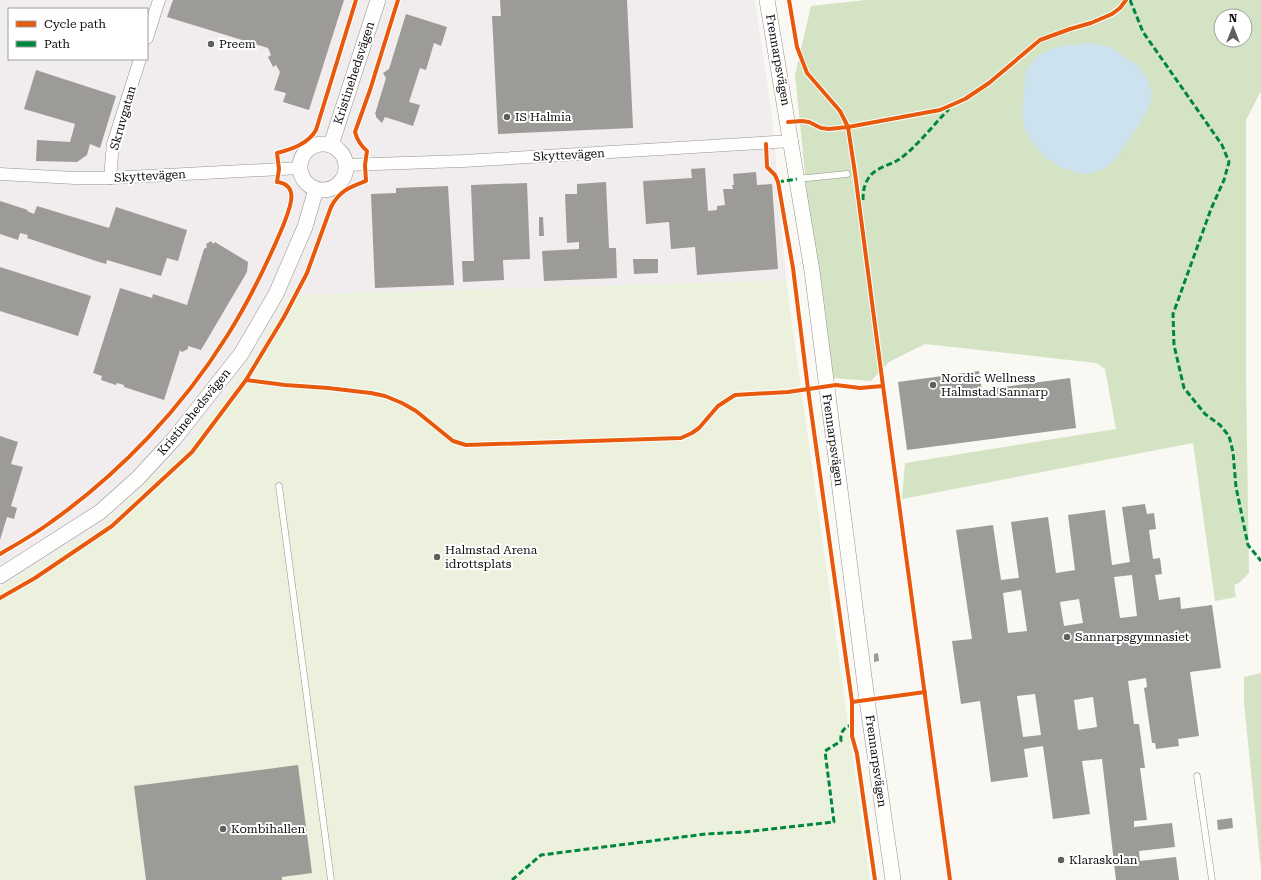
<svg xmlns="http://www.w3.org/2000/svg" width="1261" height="880" font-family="'Roboto Serif',serif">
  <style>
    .industrial { fill: #f1ecee; fill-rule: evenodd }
    .forest { fill: #d4e3c4; fill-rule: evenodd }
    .pitch { fill: #ecf1de }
    .water { fill: #cce2ef }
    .building { fill: #9d9b98; fill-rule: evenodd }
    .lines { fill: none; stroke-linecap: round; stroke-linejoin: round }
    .service-casing { stroke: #949390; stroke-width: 7 }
    .minor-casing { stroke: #949390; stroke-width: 13 }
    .tertiary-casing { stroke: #949390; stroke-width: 16 }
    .service { stroke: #fefefd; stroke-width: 6 }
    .minor { stroke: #fefefd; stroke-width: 12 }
    .tertiary { stroke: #fefefd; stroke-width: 15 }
    .quiet { stroke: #00873e; stroke-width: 3; stroke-dasharray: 6 3; stroke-linecap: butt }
    .cycleway-casing { stroke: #fff; stroke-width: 6 }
    .cycleway { stroke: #e8590c; stroke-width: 4 }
    .poi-dot { fill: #605f5d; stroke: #fff; stroke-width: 1.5 }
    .labels { text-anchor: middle; stroke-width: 4; stroke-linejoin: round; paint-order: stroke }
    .poi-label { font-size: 12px; fill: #0d0d0d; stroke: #fff; text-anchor: start }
    .street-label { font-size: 12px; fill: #0d0d0d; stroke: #fff }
  </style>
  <rect width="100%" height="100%" fill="#faf8f2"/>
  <path class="industrial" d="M0 0H755L772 116 786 280 290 295 248 366 185 447 100 527 0 587ZM9 9H147V59H9Z"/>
  <g class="forest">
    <path d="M865 0H1261V91L1246 120V380L1249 573 1239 583 1234 585 1236 597 1215 601 1193 443 902 499 905 463 1116 429 1105 369 1096 363 925 344 889 362 871 381 832 378 808 203 795 75 811 6ZM1221 16H1245V40H1221Z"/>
    <polygon points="1261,673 1261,870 1244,703 1244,677"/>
  </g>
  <polygon class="pitch" points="786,280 870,880 0,880 0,587 100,527 185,447 248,366 290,295"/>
  <polygon class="water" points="1092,43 1112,48 1137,65 1147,78 1152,94 1148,108 1139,125 1116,158 1104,169 1087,174 1077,173 1061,167 1047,159 1032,142 1026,133 1022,114 1026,70 1036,58 1048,50 1062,46"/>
  <g class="building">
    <polygon points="173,0 344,0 309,110 283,102 286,93 274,90 280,72 276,65 273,67 268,57 271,55 268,48 167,17"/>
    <polygon points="500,0 627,0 633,128 498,134 492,16 501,16"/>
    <polygon points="406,14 447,27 441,46 434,43 426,70 420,68 409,102 420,105 413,126 385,117 382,123 376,117 376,115 375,114 386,78 383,73 389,69"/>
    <polygon points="36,70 116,96 100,148 90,144 87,155 77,162 36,161 37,140 70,142 75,124 24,109"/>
    <polygon points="705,168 708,211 717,210 717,206 725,205 723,189 733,189 732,185 734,185 733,174 756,172 757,185 772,184 778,269 697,275 695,247 671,249 669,222 646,224 643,181 692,178 691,169"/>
    <polygon points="606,182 609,248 616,248 617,278 544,281 542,251 579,249 579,242 567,243 565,194 577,194 577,184"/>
    <polygon points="527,183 530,259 503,260 504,280 463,282 462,261 474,261 471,185"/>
    <polygon points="448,186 454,285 375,288 371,194 396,193 396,188"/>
    <polygon points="0,201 28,210 27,211 34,214 37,206 109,228 116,207 187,230 178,261 167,258 161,276 107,260 106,264 99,262 27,238 28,235 20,233 18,240 0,234"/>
    <polygon points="539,217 543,217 544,236 539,236"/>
    <polygon points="211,241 213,244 215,242 248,262 247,272 201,350 188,346 188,349 182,352 180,350 164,400 124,387 124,385 117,383 116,385 101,380 102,376 93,373 120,288 152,298 153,294 187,305 204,249 207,247 206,244"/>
    <polygon points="633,259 658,259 658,273 634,274"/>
    <polygon points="0,267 91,296 78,336 0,311"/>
    <polygon points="979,371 982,390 1070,378 1076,428 907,450 898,382"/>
    <polygon points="0,436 18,442 11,464 23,467 11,506 17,508 14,519 7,517 0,540"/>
    <path d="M1145 504 1147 514 1154 513 1156 529 1149 530 1153 559 1160 558 1162 574 1155 575 1159 600 1180 597 1181 609 1212 605 1221 668 1190 672 1199 736 1178 739 1179 746 1156 749 1155 743H1152L1144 688 1147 687 1146 678 1128 681 1134 724H1139L1145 768H1140L1147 820 1134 821V827L1172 823 1175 847 1139 851 1140 861 1176 857 1179 880H1116L1102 759 1082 761 1090 814 1053 819 1043 746 1024 749 1028 777 991 782 980 701 961 704 952 641 972 639 956 530 993 525 1001 580 1019 578 1011 522 1048 517 1056 573 1075 570 1068 515 1105 510 1112 565 1130 562 1122 507ZM1132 575 1137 616 1120 618 1114 577ZM1021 590 1027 631 1008 633 1003 593ZM1079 599 1083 623 1064 626 1060 602ZM1035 694 1041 735 1023 737 1017 696ZM1093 697 1097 727 1078 730 1074 700Z"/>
    <polygon points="878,653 879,661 874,662 874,654"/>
    <polygon points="298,765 312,873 282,877 282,880 146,880 134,786"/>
    <polygon points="1232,818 1233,828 1218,830 1217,820"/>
  </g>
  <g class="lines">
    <defs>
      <g id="service">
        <polyline points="797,179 847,174"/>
        <polyline points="279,486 331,880"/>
        <polyline points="1197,776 1212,880"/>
      </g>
      <g id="minor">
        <polyline points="147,38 159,0"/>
        <polyline points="345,165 463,161 792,141"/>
        <polyline points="0,174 75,178 110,178 300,168"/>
        <polyline points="110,178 113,144 140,59"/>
      </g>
      <g id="tertiary">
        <polyline points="767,0 812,271 867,700 893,880"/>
        <circle cx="323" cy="167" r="23"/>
        <polyline points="331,145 378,0"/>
        <polyline points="0,576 100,512 138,478 174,439 241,354 276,294 305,227 316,189"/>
      </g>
    </defs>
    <use href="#service" class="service-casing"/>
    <use href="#minor" class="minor-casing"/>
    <use href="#tertiary" class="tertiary-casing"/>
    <use href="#service" class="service"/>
    <use href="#minor" class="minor"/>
    <use href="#tertiary" class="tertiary"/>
    <g class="quiet">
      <polyline points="1130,0 1143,32 1222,145 1229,162 1224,180 1211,209 1173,314 1174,345 1184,388 1205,414 1220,425 1229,436 1233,452 1236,487 1248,545 1261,561"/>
      <polyline points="778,182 797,179"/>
      <path d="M863 200C863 192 864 185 868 179 874 168 888 166 898 160 914 150 935 123 949 109"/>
      <path d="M512 880 541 855 706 834 744 832 834 822 825 751 841 741C840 732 844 727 852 725"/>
    </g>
    <defs>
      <g id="cycleway">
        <polyline points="788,122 802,121 809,122 821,128 829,129 848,127 940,110 965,99 989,83 1040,40 1070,29 1091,23 1112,14 1120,8 1126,0"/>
        <polyline points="766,144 767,167 775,175 778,182 793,268 808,389 852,702 852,736 857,754 875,880"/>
        <polyline points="246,380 285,385 328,388 371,393 385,396 402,403 416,411 453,441 466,445 681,438 692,433 699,428 718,406 735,395 788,392 836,385 860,388 883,386 855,173 848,127 840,111 807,73 797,47 789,0"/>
        <polyline points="883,386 950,880"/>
        <path d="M0 554C17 544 35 534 51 522 120 473 182 408 227 336 249 301 267 264 283 226 288 212 302 185 277 182L279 169 277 153C292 149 308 144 316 130L356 0"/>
        <path d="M0 598 35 578 112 526 192 452 246 380 284 317 307 273 331 207C339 191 350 187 366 181L365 165 367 151C360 145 357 140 355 132L370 90 398 0"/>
        <polyline points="852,702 925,692"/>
      </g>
    </defs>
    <use href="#cycleway" class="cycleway-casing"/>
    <use href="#cycleway" class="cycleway"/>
  </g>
  <g class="poi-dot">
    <circle cx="211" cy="44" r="4"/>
    <circle cx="507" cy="117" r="4"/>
    <circle cx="933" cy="385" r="4"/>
    <circle cx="437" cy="557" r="4"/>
    <circle cx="1067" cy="637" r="4"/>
    <circle cx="223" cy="829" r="4"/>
    <circle cx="1061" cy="860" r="4"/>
  </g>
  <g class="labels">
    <g class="poi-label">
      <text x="219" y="48">Preem</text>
      <text x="515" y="121">IS Halmia</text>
      <text x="941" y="382">Nordic Wellness<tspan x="941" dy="14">Halmstad Sannarp</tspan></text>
      <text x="445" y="554">Halmstad Arena<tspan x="445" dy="14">idrottsplats</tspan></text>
      <text x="1075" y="641">Sannarpsgymnasiet</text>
      <text x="231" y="833">Kombihallen</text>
      <text x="1069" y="864">Klaraskolan</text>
    </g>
    <g class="street-label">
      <text transform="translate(778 60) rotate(80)" y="4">Frennarpsvägen</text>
      <text transform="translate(354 73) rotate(-72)" y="4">Kristinehedsvägen</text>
      <text transform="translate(123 118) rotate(-74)" y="4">Skruvgatan</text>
      <text transform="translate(569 155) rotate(-3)" y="4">Skyttevägen</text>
      <text transform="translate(150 176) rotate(-3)" y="4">Skyttevägen</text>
      <text transform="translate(194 412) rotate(-51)" y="4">Kristinehedsvägen</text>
      <text transform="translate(833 440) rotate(82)" y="4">Frennarpsvägen</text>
      <text transform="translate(876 761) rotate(82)" y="4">Frennarpsvägen</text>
    </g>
  </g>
  <rect x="8" y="8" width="140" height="52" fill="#ffffff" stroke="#9e9e9e"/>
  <rect x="16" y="21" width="20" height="6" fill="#e8590c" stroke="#9e9e9e"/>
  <text x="44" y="28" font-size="12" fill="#0d0d0d">Cycle path</text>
  <rect x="16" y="41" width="20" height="6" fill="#00873e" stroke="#9e9e9e"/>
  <text x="44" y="48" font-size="12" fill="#0d0d0d">Path</text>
  <g transform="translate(1233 28)"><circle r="19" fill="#ffffff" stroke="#9e9e9e"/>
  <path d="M0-3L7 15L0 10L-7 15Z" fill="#605f5d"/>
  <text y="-6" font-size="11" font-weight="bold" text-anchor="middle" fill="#0d0d0d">N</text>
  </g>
</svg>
